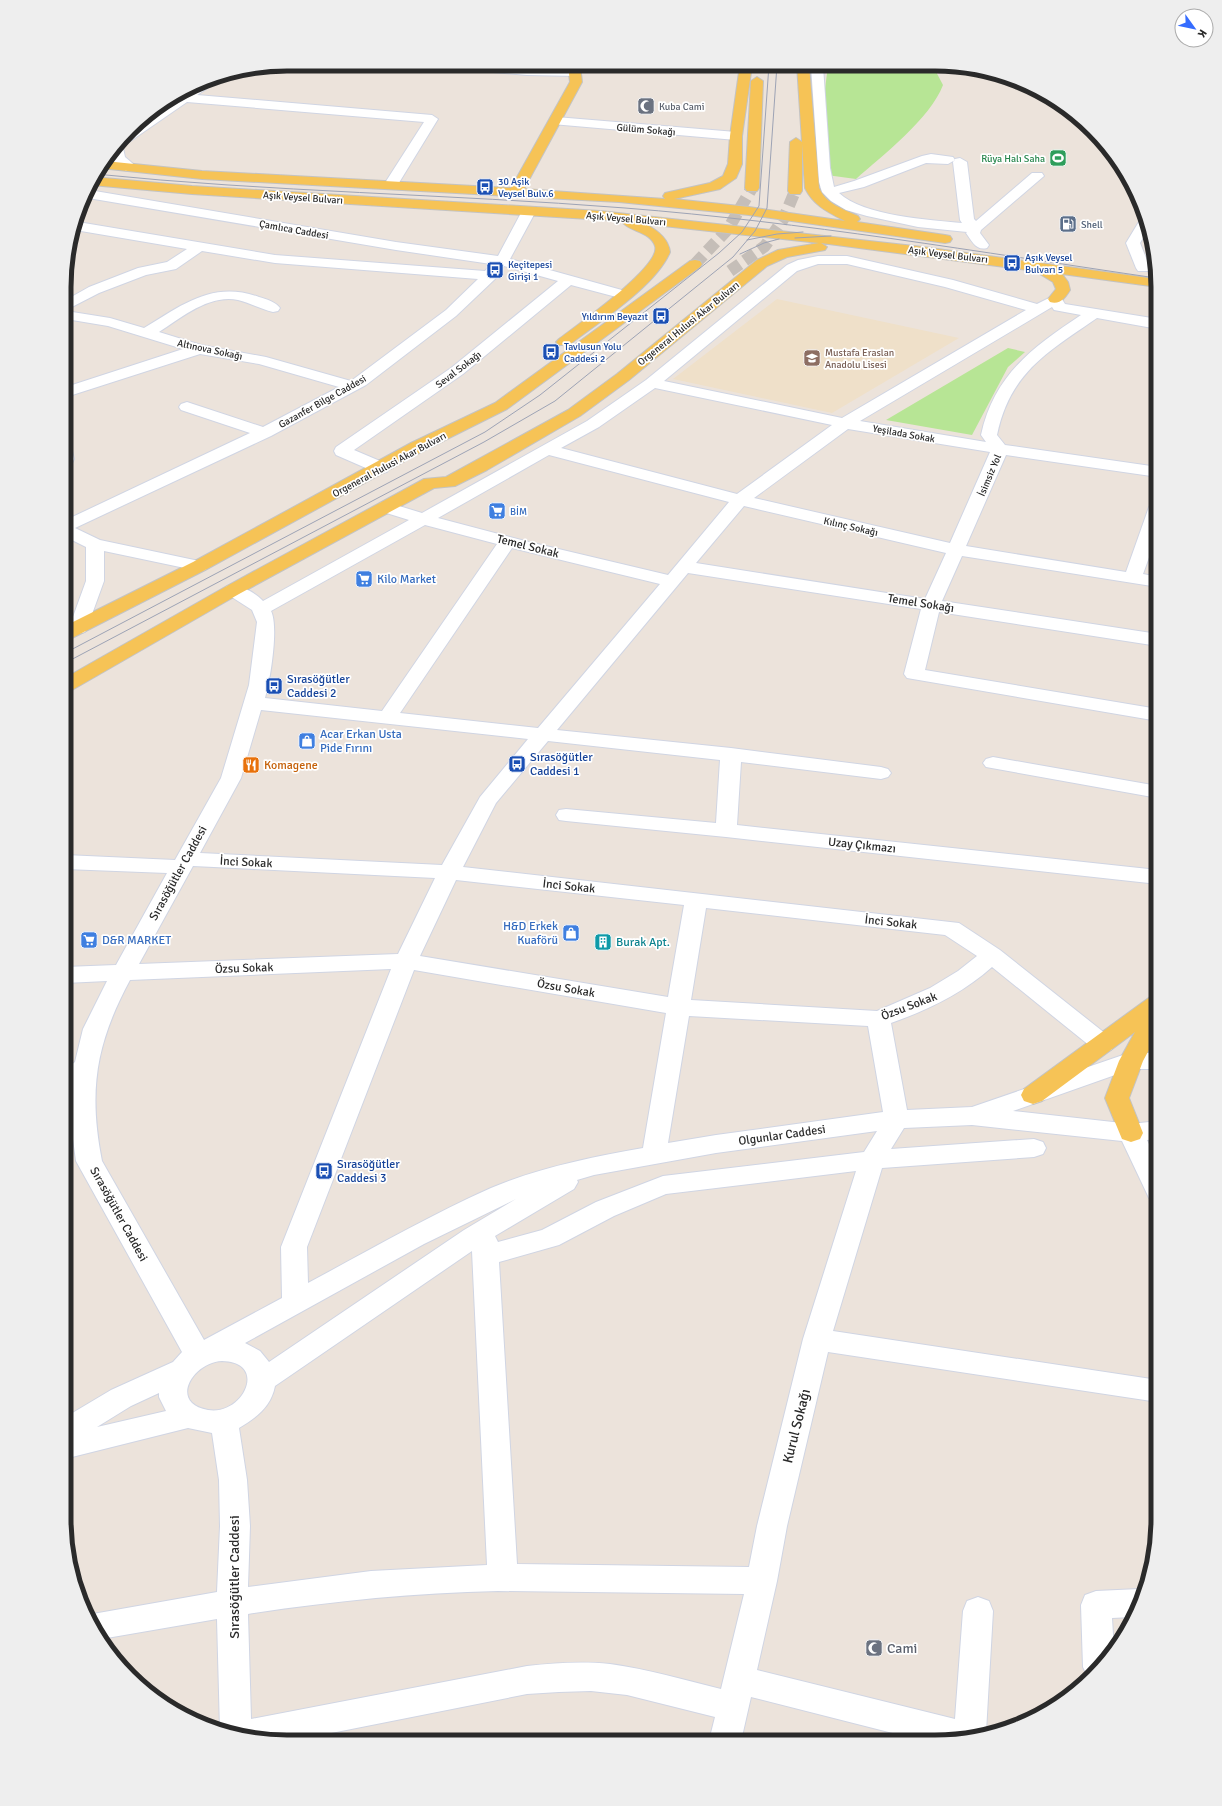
<svg xmlns="http://www.w3.org/2000/svg" width="1222" height="1806" font-family="Signika,sans-serif">
  <style>
    .education { fill: #efe0c9 }
    .green { fill: #b7e595 }
    .lines { fill: none; stroke-linecap: round; stroke-linejoin: round }
    .major-tunnel { stroke: #c5beb8; stroke-width: 12; stroke-dasharray: 12 6; stroke-linecap: butt }
    .minor-casing { stroke: #d0d5e3; stroke-width: 2 }
    .major-casing { stroke: #c3c3c3; stroke-width: 2 }
    .minor { fill: #fff; fill-rule: evenodd }
    .major { fill: #f6c356; fill-rule: evenodd }
    .tram { stroke: #9da3b5; stroke-width: 1 }
    .labels { text-anchor: middle; stroke-width: 3.5; stroke-linejoin: round; paint-order: stroke }
    .far-worship-label { font-size: 10px; fill: #5b616d; stroke: #fff; text-anchor: start }
    .far-street-label { font-size: 10px; fill: #2a2a2a; stroke: #fff }
    .far-leisure-label { font-size: 10px; fill: #27864d; stroke: #fff; text-anchor: end }
    .far-transit-label { font-size: 10px; fill: #164399; stroke: #fff; text-anchor: start }
    .far-service-label { font-size: 10px; fill: #4e5e75; stroke: #fff; text-anchor: start }
    .far-education-label { font-size: 10px; fill: #785e54; stroke: #fff; text-anchor: start }
    .far-shop-label { font-size: 10px; fill: #366cbe; stroke: #fff; text-anchor: start }
    .street-label { font-size: 12px; fill: #2a2a2a; stroke: #fff }
    .shop-label { font-size: 12px; fill: #366cbe; stroke: #fff; text-anchor: start }
    .transit-label { font-size: 12px; fill: #164399; stroke: #fff; text-anchor: start }
    .food-label { font-size: 12px; fill: #c56008; stroke: #fff; text-anchor: start }
    .culture-label { font-size: 12px; fill: #0d838f; stroke: #fff; text-anchor: start }
    .near-street-label { font-size: 14px; fill: #2a2a2a; stroke: #fff }
    .near-worship-label { font-size: 14px; fill: #5b616d; stroke: #fff; text-anchor: start }
    .rim { fill: none; stroke: #2a2a2a; stroke-width: 5 }
  </style>
  <rect width="100%" height="100%" fill="#ece3db"/>
  <polygon class="education" points="777,299 959,338 832,413 673,379"/>
  <g class="green">
    <path d="M828 66H933L943 85C930 119 883 155 856 179L819 174 815 144 823 104Z"/>
    <polygon points="1008,348 1025,352 1008,367 972,435 886,420"/>
  </g>
  <g class="lines">
    <g class="major-tunnel">
      <polyline points="695,264 728,229 752,188"/>
      <polyline points="730,271 765,246 784,218 795,191"/>
    </g>
    <defs>
      <g id="minor">
        <polygon points="441,64 495,65 576,68 582,72 576,76 527,75 447,68"/>
        <path d="M811 66H823L830 168 834 187 854 181 922 156 931 154 953 157 955 160 948 164 926 163 864 187 839 193C863 216 930 220 962 223L960 220 953 162 955 159 960 158 967 162 974 219 976 221 1032 173H1042L1044 176 981 230 980 233 989 245 987 248C976 251 972 241 966 233L967 232 918 227 867 216 846 210 831 201 822 192 819 182Z"/>
        <path d="M225 74 223 78 197 95 432 115 438 119 397 186 395 189H385L383 186 424 122 187 102 129 142H121C126 137 130 130 136 126 155 110 201 78 225 74Z"/>
        <polygon points="556,117 736,132 742,136 736,140 552,124 550,121 552,118"/>
        <polygon points="119,145 123,148 125,157 138,168 136,171 126,171 114,162 112,154"/>
        <path d="M89 190 396 242 498 256 522 211 524 208H534L536 211 510 259 629 292 631 295 629 298 624 299 571 285 463 374 354 450 387 464 389 468 387 472 381 473 375 472 336 455 334 451 336 447 451 368 558 281 504 266 495 279 456 316 366 385 271 436 75 528 100 540 199 561 205 562 208 566 205 570 199 571 104 551V581L87 628 85 632 78 634 71 632 69 628 86 581V547L66 537V520L250 433 181 410 179 407 181 404 187 402 193 404 263 427 339 387 259 364 200 354 66 397V387L183 349 108 326 66 319V311L110 318 144 328C182 305 213 280 259 297 266 299 276 302 280 308L278 311 273 312C261 309 250 303 238 300 209 294 181 318 159 332L201 345 266 357 351 381 446 310 478 279 275 263 202 251 176 269 146 275 99 293 66 310V300L89 287 138 268 167 262 187 249 75 230 78 222 275 255 485 271 491 264 396 250 88 198H86Z"/>
        <polygon points="1144,219 1147,231 1140,243 1150,268 1148,271 1138,271 1136,268 1126,243 1140,220"/>
        <path d="M818 256H847L953 280 1037 304 1055 295 1060 296 1065 304 1158 319V329L1097 318C1048 352 1010 372 997 435L1005 445 1158 467V477L1006 455 966 546 1126 572 1149 507 1152 503 1158 502V532L1143 574 1158 577V587L962 556 942 601 1158 634V646L939 612 925 670 1158 709V721L907 678 904 674 921 609 688 573 557 730 731 748 881 767 888 769 891 773 888 777 881 779 741 762 737 825 1158 870V884L726 837 566 821 559 820 556 815 559 810 566 809 716 823 720 760 548 741 496 803 463 867 959 923 1000 950 1111 1038 1115 1044 1111 1050 1103 1052 1095 1050 992 967C963 993 928 1010 891 1023L907 1110 972 1107 1123 1055 1131 1053H1158V1069H1132L1013 1111 1131 1124 1158 1121V1139L1147 1140 1158 1163V1200L1149 1198 1122 1141 972 1125 904 1128 891 1149 1034 1139 1043 1142 1046 1148 1043 1154 1034 1157 882 1168 833 1331 1158 1380V1402L828 1352 787 1526 777 1581 757 1670 955 1719 963 1611 967 1601 978 1597 989 1601 993 1611 986 1732 928 1742 751 1697 741 1741H709L715 1717 627 1695 591 1691 559 1692 527 1694 296 1740H258L220 1730 217 1619 101 1639 87 1615 217 1592 220 1526 219 1480 212 1433 188 1428 64 1459V1418L111 1390 173 1362 182 1352 76 1161 73 1139 71 1089 65 1090V1070L75 1062 83 1029 107 981 65 983V967L116 965 167 873 65 869V855L175 860 221 778 249 685 257 622 252 610 227 594 224 590 227 586C239 583 254 592 263 601L409 520 380 511 377 507 380 503 386 502 422 513 587 421 646 380 787 265 798 260ZM818 264H847L945 287 1026 310 842 418 664 381 797 271ZM1052 307 1054 310 1081 315C1033 347 994 375 981 435L986 442 860 421ZM655 388 832 425 737 494 561 448 599 427ZM848 429 990 452 950 543 754 498ZM549 455 729 502 668 575 529 542 438 518ZM744 506 946 553 925 599 696 563ZM425 525 497 544 382 711 265 698C270 681 279 627 271 611ZM512 548 660 584 538 728 400 713ZM261 710 528 739 480 797 442 865 200 853 241 778ZM193 866 435 878 398 954 139 964ZM456 880 684 905 668 997 420 956ZM706 908 945 935 977 956 958 971 930 988 877 1011 691 1000ZM391 969 281 1247 282 1298 204 1340 102 1161C88 1090 96 1043 130 980ZM414 970 666 1013 643 1148C592 1157 538 1168 491 1188 428 1216 368 1251 308 1283L307 1247ZM689 1016 868 1026 883 1112 716 1135 668 1143ZM877 1131 864 1152 663 1176 596 1202 542 1230 498 1242 495 1236 574 1189 578 1182 577 1180 594 1175 716 1153ZM856 1171 803 1339 757 1526 749 1567 517 1564 499 1262 559 1245 614 1216 666 1194ZM516 1199 464 1230 269 1362 260 1351 245 1343 424 1244ZM472 1251 487 1565 371 1571 248 1587 250 1526 247 1480 239 1428C256 1418 271 1407 275 1386ZM222 1361C269 1362 243 1416 208 1410 168 1403 193 1362 222 1361ZM159 1393V1397L166 1411 97 1427 131 1406ZM498 1591 744 1594 721 1689C684 1680 648 1669 610 1664 582 1661 555 1663 527 1666L251 1719 248 1614C331 1601 414 1593 498 1591Z"/>
        <polygon points="66,450 72,451 74,459 72,463 66,464"/>
        <polygon points="993,757 1158,786 1158,798 986,767 983,763 986,759"/>
        <polygon points="1139,1589 1146,1592 1132,1617 1112,1618 1114,1651 1112,1655 1088,1677 1083,1667 1081,1605 1085,1595 1096,1591"/>
      </g>
      <g id="major">
        <path d="M568 65H580L582 82 524 189 665 199 663 196 665 193 710 183 723 176 728 164 730 136 740 65H752L742 136V164L736 178 720 189 674 199 749 207 845 221C828 212 814 206 805 188L802 144V191L800 194H790L788 191 790 142 796 138 802 142 797 65H809L819 188C826 204 843 209 858 216L860 219 857 222 945 235 950 236 952 239 950 242 945 243 749 215 619 202 202 179 100 168 105 161 202 171 511 188 570 82Z"/>
        <polygon points="757,77 763,81 759,188 757,191 747,191 745,188 751,81"/>
        <path d="M93 177 192 186 600 211 923 247 1156 279 1158 287 1062 274 1068 282 1070 290C1065 298 1060 305 1050 302L1048 299 1056 289 1053 282 1035 271 821 243 827 247 825 250 787 257 767 266 629 380 580 416 487 470 455 486 434 488 239 594 72 690 65 692V678L227 586 424 479 446 477 568 410 617 374 757 260 778 250 819 243 645 224C657 230 668 238 670 252 656 286 599 322 569 345H559L556 342 559 339C576 326 662 266 655 246 650 231 629 232 621 221L192 194 91 185Z"/>
        <polygon points="695,260 700,261 702,264 700,267 507,409 423,451 205,570 72,638 65,640 65,626 193,562 411,443 495,403 690,261"/>
        <polygon points="1158,995 1158,1033 1143,1061 1129,1098 1143,1133 1140,1139 1131,1142 1122,1139 1105,1098 1119,1061 1135,1032 1042,1101 1033,1104 1024,1101 1021,1095 1024,1089 1150,997"/>
      </g>
    </defs>
    <use href="#minor" class="minor-casing"/>
    <use href="#major" class="major-casing"/>
    <use href="#minor" class="minor"/>
    <use href="#major" class="major"/>
    <g class="tram">
      <path d="M95 174C271 192 448 194 625 208 803 222 979 252 1156 278"/>
      <polyline points="795,238 831,236"/>
      <polyline points="747,240 777,234 803,232"/>
      <polyline points="740,254 764,243 779,239"/>
      <polyline points="65,653 485,432 540,395 719,253 742,232 759,206 769,65"/>
      <polyline points="65,663 484,442 555,401 733,257 755,231 767,208 777,65"/>
    </g>
  </g>
  <defs>
    <symbol id="mosque-square" viewBox="-11 -11 22 22"><rect x="-9" y="-9" width="18" height="18" rx="4" fill="#6b7280" stroke="#fff"/><path d="M3.5-4.9A6 6 0 1 0 3.5 4.9A5 5 0 1 1 3.5-4.9Z" fill="#fff"/></symbol>
    <symbol id="stadium-square" viewBox="-11 -11 22 22"><rect x="-9" y="-9" width="18" height="18" rx="4" fill="#2e9e5b" stroke="#fff"/><path d="M0-5a6.5 5 0 1 0 0 10a6.5 5 0 1 0 0-10ZM-3.5-1.8h7v3.6h-7Z" fill="#fff"/></symbol>
    <symbol id="bus-square" viewBox="-11 -11 22 22"><rect x="-9" y="-9" width="18" height="18" rx="4" fill="#1a4fb4" stroke="#fff"/><path d="M-5-6H5V4H4V6H2V4H-2V6H-4V4H-5ZM-3.5-4V0h7V-4ZM-3.5 1.2v1.5H-2V1.2ZM2 1.2v1.5H3.5V1.2Z" fill="#fff"/></symbol>
    <symbol id="fuel-square" viewBox="-11 -11 22 22"><rect x="-9" y="-9" width="18" height="18" rx="4" fill="#5c6f8a" stroke="#fff"/><path d="M-5.5-6h7V0h2V4h1.3V-2.5L3-4.5l.8-.8L6-3V5H2.5V1h-1V6h-7ZM-4.2-4.7v3.2H.2V-4.7Z" fill="#fff"/></symbol>
    <symbol id="school-square" viewBox="-11 -11 22 22"><rect x="-9" y="-9" width="18" height="18" rx="4" fill="#8d6e63" stroke="#fff"/><path d="M0-5L7-2L0 1L-7-2ZM-4 1L0 2.5L4 1V4Q0 6-4 4Z" fill="#fff"/></symbol>
    <symbol id="supermarket-square" viewBox="-11 -11 22 22"><rect x="-9" y="-9" width="18" height="18" rx="4" fill="#3f7fe0" stroke="#fff"/><path d="M-6-5.5h2.5l.6 2H6L4.5 2H-2.5L-4.4-4H-6ZM-1.5 3.2a1.3 1.3 0 1 0 .1 0ZM3 3.2a1.3 1.3 0 1 0 .1 0Z" fill="#fff"/></symbol>
    <symbol id="shop-square" viewBox="-11 -11 22 22"><rect x="-9" y="-9" width="18" height="18" rx="4" fill="#3f7fe0" stroke="#fff"/><path d="M-5-2.5h2.3a2.7 3.5 0 0 1 5.4 0H5L5.5 6h-11ZM-1.5-2.5h3a1.5 2.3 0 0 0-3 0Z" fill="#fff"/></symbol>
    <symbol id="restaurant-square" viewBox="-11 -11 22 22"><rect x="-9" y="-9" width="18" height="18" rx="4" fill="#e8710a" stroke="#fff"/><path d="M-5-6h1v4h1v-4h1v4h1v-4h1v5L-1.5 .5V6h-2V.5L-5-1ZM5-6V6H3V1.5H1.5Q1.5-4 5-6Z" fill="#fff"/></symbol>
    <symbol id="building-square" viewBox="-11 -11 22 22"><rect x="-9" y="-9" width="18" height="18" rx="4" fill="#0f9aa8" stroke="#fff"/><path d="M-4-6H4V6H1V3H-1V6H-4ZM-2.5-4.3h1.7v1.8h-1.7ZM.8-4.3h1.7v1.8H.8ZM-2.5-1h1.7V.8h-1.7ZM.8-1h1.7V.8H.8Z" fill="#fff"/></symbol>
  </defs>
  <g fill-rule="evenodd">
    <use href="#mosque-square" x="636" y="96" width="20" height="20"/>
    <use href="#stadium-square" x="1048" y="148" width="20" height="20"/>
    <use href="#bus-square" x="475" y="177" width="20" height="20"/>
    <use href="#fuel-square" x="1058" y="214" width="20" height="20"/>
    <use href="#bus-square" x="1002" y="253" width="20" height="20"/>
    <use href="#bus-square" x="485" y="260" width="20" height="20"/>
    <use href="#bus-square" x="651" y="306" width="20" height="20"/>
    <use href="#bus-square" x="541" y="342" width="20" height="20"/>
    <use href="#school-square" x="802" y="348" width="20" height="20"/>
    <use href="#supermarket-square" x="487" y="501" width="20" height="20"/>
    <use href="#supermarket-square" x="354" y="569" width="20" height="20"/>
    <use href="#bus-square" x="264" y="676" width="20" height="20"/>
    <use href="#shop-square" x="297" y="731" width="20" height="20"/>
    <use href="#bus-square" x="507" y="754" width="20" height="20"/>
    <use href="#restaurant-square" x="241" y="755" width="20" height="20"/>
    <use href="#shop-square" x="561" y="923" width="20" height="20"/>
    <use href="#supermarket-square" x="79" y="930" width="20" height="20"/>
    <use href="#building-square" x="593" y="932" width="20" height="20"/>
    <use href="#bus-square" x="314" y="1161" width="20" height="20"/>
    <use href="#mosque-square" x="864" y="1638" width="20" height="20"/>
  </g>
  <g class="labels">
    <g class="far-worship-label">
      <text x="659" y="110">Kuba Cami</text>
    </g>
    <g class="far-street-label">
      <text transform="translate(646 129) rotate(5)" y="4">Gülüm Sokağı</text>
      <text transform="translate(303 197) rotate(4)" y="4">Aşık Veysel Bulvarı</text>
      <text transform="translate(626 218) rotate(5)" y="4">Aşık Veysel Bulvarı</text>
      <text transform="translate(294 229) rotate(10)" y="4">Çamlıca Caddesi</text>
      <text transform="translate(948 254) rotate(7)" y="4">Aşık Veysel Bulvarı</text>
      <text transform="translate(688 323) rotate(-39)" y="4">Orgeneral Hulusi Akar Bulvarı</text>
      <text transform="translate(210 349) rotate(12)" y="4">Altınova Sokağı</text>
      <text transform="translate(458 369) rotate(-37)" y="4">Seval Sokağı</text>
      <text transform="translate(322 401) rotate(-29)" y="4">Gazanfer Bilge Caddesi</text>
      <text transform="translate(904 433) rotate(10)" y="4">Yeşilada Sokak</text>
      <text transform="translate(389 464) rotate(-28)" y="4">Orgeneral Hulusi Akar Bulvarı</text>
      <text transform="translate(989 475) rotate(-67)" y="4">İsimsiz Yol</text>
      <text transform="translate(851 526) rotate(13)" y="4">Kılınç Sokağı</text>
    </g>
    <g class="far-leisure-label">
      <text x="1045" y="162">Rüya Halı Saha</text>
    </g>
    <g class="far-transit-label">
      <text x="498" y="185">30 Aşik<tspan x="498" dy="12">Veysel Bulv.6</tspan></text>
      <text x="1025" y="261">Aşık Veysel<tspan x="1025" dy="12">Bulvarı 5</tspan></text>
      <text x="508" y="268">Keçitepesi<tspan x="508" dy="12">Girişi 1</tspan></text>
      <text x="648" y="320" text-anchor="end">Yıldırım Beyazıt</text>
      <text x="564" y="350">Tavlusun Yolu<tspan x="564" dy="12">Caddesi 2</tspan></text>
    </g>
    <g class="far-service-label">
      <text x="1081" y="228">Shell</text>
    </g>
    <g class="far-education-label">
      <text x="825" y="356">Mustafa Eraslan<tspan x="825" dy="12">Anadolu Lisesi</tspan></text>
    </g>
    <g class="far-shop-label">
      <text x="510" y="515">BİM</text>
    </g>
    <g class="street-label">
      <text transform="translate(528 546) rotate(14)" y="4">Temel Sokak</text>
      <text transform="translate(921 603) rotate(9)" y="4">Temel Sokağı</text>
      <text transform="translate(862 845) rotate(6)" y="4">Uzay Çıkmazı</text>
      <text transform="translate(246 862) rotate(3)" y="4">İnci Sokak</text>
      <text transform="translate(178 873) rotate(-61)" y="4">Sırasöğütler Caddesi</text>
      <text transform="translate(569 886) rotate(6)" y="4">İnci Sokak</text>
      <text transform="translate(891 922) rotate(6)" y="4">İnci Sokak</text>
      <text transform="translate(244 968) rotate(-2)" y="4">Özsu Sokak</text>
      <text transform="translate(566 988) rotate(10)" y="4">Özsu Sokak</text>
      <text transform="translate(909 1006) rotate(-21)" y="4">Özsu Sokak</text>
      <text transform="translate(782 1135) rotate(-8)" y="4">Olgunlar Caddesi</text>
      <text transform="translate(119 1214) rotate(61)" y="4">Sırasöğütler Caddesi</text>
    </g>
    <g class="shop-label">
      <text x="377" y="583">Kilo Market</text>
      <text x="320" y="738">Acar Erkan Usta<tspan x="320" dy="14">Pide Fırını</tspan></text>
      <text x="558" y="930" text-anchor="end">H&amp;D Erkek<tspan x="558" dy="14">Kuaförü</tspan></text>
      <text x="102" y="944">D&amp;R MARKET</text>
    </g>
    <g class="transit-label">
      <text x="287" y="683">Sırasöğütler<tspan x="287" dy="14">Caddesi 2</tspan></text>
      <text x="530" y="761">Sırasöğütler<tspan x="530" dy="14">Caddesi 1</tspan></text>
      <text x="337" y="1168">Sırasöğütler<tspan x="337" dy="14">Caddesi 3</tspan></text>
    </g>
    <g class="food-label">
      <text x="264" y="769">Komagene</text>
    </g>
    <g class="culture-label">
      <text x="616" y="946">Burak Apt.</text>
    </g>
    <g class="near-street-label">
      <text transform="translate(796 1426) rotate(-76)" y="5">Kurul Sokağı</text>
      <text transform="translate(234 1577) rotate(-90)" y="5">Sırasöğütler Caddesi</text>
    </g>
    <g class="near-worship-label">
      <text x="887" y="1653">Cami</text>
    </g>
  </g>
  <path d="M0 0H1222V1806H0ZM287 71H935A216 216 0 0 1 1151 287V1519A216 216 0 0 1 935 1735H287A216 216 0 0 1 71 1519V287A216 216 0 0 1 287 71Z" fill="#eee" fill-rule="evenodd"/>
  <path class="rim" d="M287 71H935A216 216 0 0 1 1151 287V1519A216 216 0 0 1 935 1735H287A216 216 0 0 1 71 1519V287A216 216 0 0 1 287 71Z"/>
  <g transform="translate(1194 28) rotate(123)"><circle r="19" fill="#ffffff" stroke="#aaaaaa"/>
  <path d="M0-3L7 15L0 10L-7 15Z" fill="#356cff"/>
  <text y="-6" font-size="11" font-weight="bold" text-anchor="middle" fill="#2a2a2a">K</text>
  </g>
</svg>
